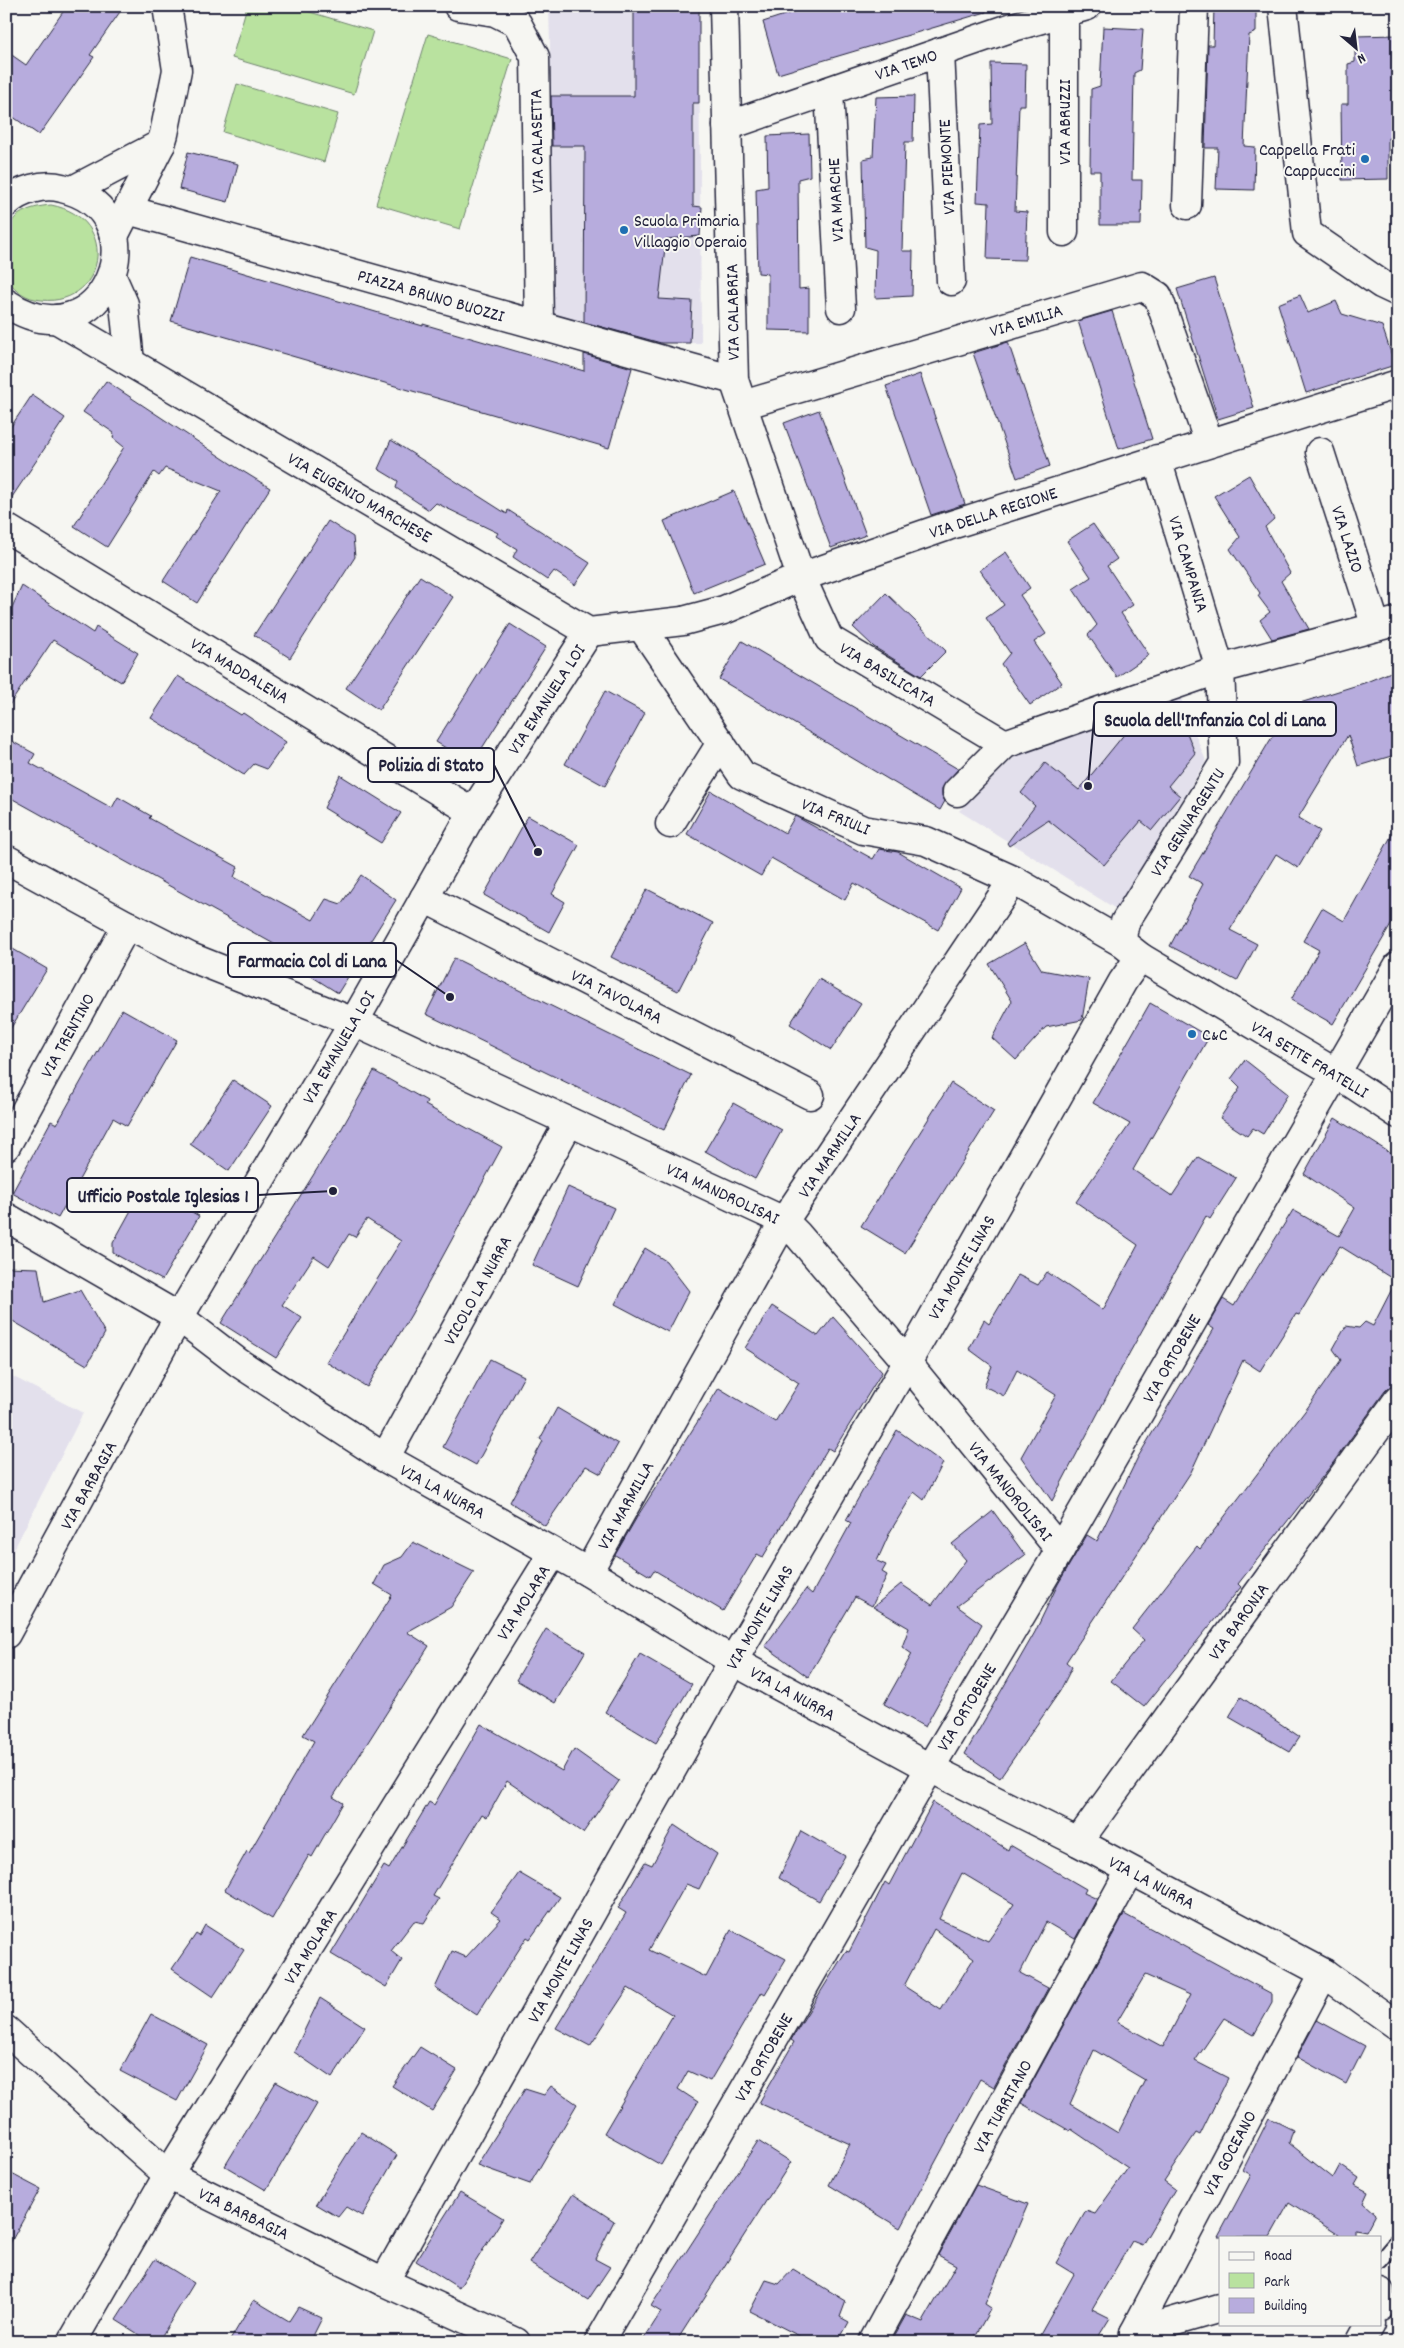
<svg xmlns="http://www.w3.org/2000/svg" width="1404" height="2348" font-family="Dekko,sans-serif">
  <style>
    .built { fill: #e3e0ec }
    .green { fill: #b9e29f; stroke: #6e826d }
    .building { fill: #b7acdd; stroke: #22223b; fill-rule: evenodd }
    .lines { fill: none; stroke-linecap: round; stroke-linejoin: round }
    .service-casing { stroke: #22223b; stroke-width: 18 }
    .minor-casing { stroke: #22223b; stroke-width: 31 }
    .tertiary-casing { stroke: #22223b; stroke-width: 31 }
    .service { stroke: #f6f6f2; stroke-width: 14 }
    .minor { stroke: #f6f6f2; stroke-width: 28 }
    .tertiary { stroke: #f6f6f2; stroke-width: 28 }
    .poi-dot { fill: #1f6fb2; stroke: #f6f6f2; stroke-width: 2 }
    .labels { text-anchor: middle; stroke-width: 4; stroke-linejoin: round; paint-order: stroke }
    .street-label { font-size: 18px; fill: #22223b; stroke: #f6f6f2 }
    .poi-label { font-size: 18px; fill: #22223b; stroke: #f6f6f2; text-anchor: start }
    .leader { fill: none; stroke: #22223b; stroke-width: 2 }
    .callout-dot { fill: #22223b; stroke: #f6f6f2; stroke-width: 2 }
    .callout { fill: #f6f6f2; stroke: #22223b; stroke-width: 2 }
    .callout-label { font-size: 19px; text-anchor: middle; font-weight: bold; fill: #22223b }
  </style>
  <rect width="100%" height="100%" fill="#f6f6f2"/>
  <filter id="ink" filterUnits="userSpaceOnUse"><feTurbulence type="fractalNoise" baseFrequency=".02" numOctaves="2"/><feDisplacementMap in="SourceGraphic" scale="10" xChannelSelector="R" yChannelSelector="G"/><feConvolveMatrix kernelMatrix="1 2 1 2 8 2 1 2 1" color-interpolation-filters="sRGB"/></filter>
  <g filter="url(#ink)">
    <g class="built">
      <polygon points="549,6 699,6 701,343 633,343 549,315 546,86 551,86"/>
      <polygon points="1180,697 1206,761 1116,909 959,811 1022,750"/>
      <polygon points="6,1373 83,1413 6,1565"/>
    </g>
    <g class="green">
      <polygon points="247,6 290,6 373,31 354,94 232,58"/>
      <polygon points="428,34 512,59 460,229 376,204"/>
      <polygon points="237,84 338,114 324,162 223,132"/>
      <path d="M51 205C125 219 103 313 35 299 23 297 11 287 6 276 6 234 0 210 51 205Z"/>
    </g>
    <g class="building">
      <polygon points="67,6 124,6 90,55 94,57 39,135 6,112 6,51 26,65"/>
      <polygon points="634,6 699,6 699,103 693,103 693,206 702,207 700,236 666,239 659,299 692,301 690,343 661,343 584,322 585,146 552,146 551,96 634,96"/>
      <polygon points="812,6 985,6 986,12 778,74 763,22"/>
      <polygon points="1214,6 1256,6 1256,32 1249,35 1244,146 1255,147 1254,190 1216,189 1218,148 1205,148 1208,45 1213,45"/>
      <polygon points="1103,27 1143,29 1140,70 1134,73 1132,180 1142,180 1141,225 1100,225 1100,171 1090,171 1091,89 1100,86"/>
      <polygon points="1398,35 1398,138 1388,138 1388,179 1342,180 1341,104 1348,104 1348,64 1355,62 1355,36"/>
      <polygon points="991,63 1026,64 1025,105 1019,105 1015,211 1027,212 1025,260 987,259 989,203 977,202 980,125 992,124"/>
      <polygon points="914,96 913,142 905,142 902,251 913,251 912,296 875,298 876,250 865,247 863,159 873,157 876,97"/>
      <polygon points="809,134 810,176 798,179 799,289 809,288 809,331 768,330 768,274 758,273 756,189 768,187 767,136"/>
      <polygon points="188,152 238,164 228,202 179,189"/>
      <polygon points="190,257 423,326 423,324 584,371 584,354 632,368 609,448 171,321"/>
      <polygon points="1214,278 1254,408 1218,419 1177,289"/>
      <polygon points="1300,295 1308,313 1336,301 1342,314 1382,326 1395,365 1306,393 1278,304"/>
      <polygon points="1112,311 1152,439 1119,449 1078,321"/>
      <polygon points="1008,342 1050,466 1017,478 973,353"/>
      <polygon points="920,374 965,504 931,515 886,386"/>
      <polygon points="106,381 236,467 270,488 197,603 163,581 221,491 165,468 159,476 154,472 107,547 74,526 124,447 113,438 114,433 83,412"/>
      <polygon points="32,395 65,418 6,506 6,434"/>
      <polygon points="819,410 866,535 831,548 784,423"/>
      <polygon points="391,440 507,514 508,510 590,563 575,585 554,571 547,580 513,557 517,549 496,536 498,533 436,503 429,510 396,488 398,481 378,469"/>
      <polygon points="1249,475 1274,519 1265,527 1290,573 1281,581 1309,629 1272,639 1260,620 1270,612 1258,596 1260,593 1230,549 1240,537 1214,496"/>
      <polygon points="734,491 765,564 694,593 664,521"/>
      <polygon points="328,521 353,537 355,557 290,658 254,635"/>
      <polygon points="1093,524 1117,559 1107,566 1133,605 1121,613 1149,655 1117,677 1088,635 1097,625 1073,589 1091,577 1067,541"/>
      <polygon points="1006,552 1030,588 1020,595 1046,634 1034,642 1062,683 1030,705 1001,664 1010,653 986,618 1004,605 980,570"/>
      <polygon points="420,576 453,597 379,710 346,688"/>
      <polygon points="22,586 93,633 96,627 138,653 121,682 53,640 6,710 6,620"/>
      <polygon points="886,593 946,651 921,676 874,647 853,627"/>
      <polygon points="510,624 546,647 472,764 436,742"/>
      <polygon points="742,641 958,769 942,788 942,796 945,801 940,810 719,679"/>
      <polygon points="1398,669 1398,754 1358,766 1348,735 1298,818 1320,831 1298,868 1276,854 1230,930 1257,944 1237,981 1170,946 1203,884 1189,876 1284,717 1284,708 1364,683"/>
      <polygon points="178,676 241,715 243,713 286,742 267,769 254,764 244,775 151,718"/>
      <polygon points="605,691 645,713 605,786 565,764"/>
      <polygon points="1154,709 1170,724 1183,723 1195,753 1168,786 1180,796 1152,830 1141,821 1104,865 1048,820 1009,846 1007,843 1035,806 1021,793 1045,763 1079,790 1139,716"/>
      <polygon points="6,738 35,754 30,763 112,808 118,797 151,816 149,818 238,867 234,877 313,920 326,899 341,904 361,875 396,900 338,993 287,961 292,954 11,798 6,806"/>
      <polygon points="340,775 401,813 381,843 324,808"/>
      <polygon points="711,791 785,833 795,816 873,859 879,849 898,852 961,888 938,930 854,883 845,900 771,858 761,876 687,834"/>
      <polygon points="528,816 579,845 552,894 565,902 549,932 484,895"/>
      <polygon points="1398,824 1398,913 1333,1024 1291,1000 1319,950 1303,941 1322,908 1344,921"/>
      <polygon points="647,889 713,923 678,991 611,957"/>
      <polygon points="1025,943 1042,970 1089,979 1082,1020 1046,1027 1016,1060 992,1038 1012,1001 989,964"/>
      <polygon points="6,945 47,969 6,1036"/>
      <polygon points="454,958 691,1075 664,1130 426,1014"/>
      <polygon points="819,979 861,1004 831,1050 790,1024"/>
      <polygon points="1150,1003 1209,1037 1133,1170 1172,1196 1198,1157 1236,1178 1210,1219 1206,1216 1130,1352 1052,1501 1021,1457 1056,1395 1017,1370 1004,1396 984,1386 992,1366 969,1349 984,1320 989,1324 1018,1275 1038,1285 1047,1272 1103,1310 1138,1245 1076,1202 1130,1124 1093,1103"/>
      <polygon points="122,1009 177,1040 127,1126 113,1118 58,1218 12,1193 51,1121 57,1124"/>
      <polygon points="1245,1060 1288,1094 1263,1134 1253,1128 1247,1136 1220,1118 1240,1088 1231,1079"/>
      <polygon points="374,1071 427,1101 425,1105 502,1147 411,1315 367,1387 326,1362 401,1241 367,1219 355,1237 349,1234 329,1266 314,1256 282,1305 302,1318 276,1358 221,1323 337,1137"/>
      <polygon points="233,1080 272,1106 229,1171 190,1144"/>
      <polygon points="951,1083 994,1111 905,1253 861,1226"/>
      <polygon points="733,1103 782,1130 755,1179 705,1151"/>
      <polygon points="1335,1118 1398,1158 1398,1379 1385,1391 1330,1467 1238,1584 1241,1587 1144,1707 1111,1681 1144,1640 1132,1629 1197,1546 1200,1549 1308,1407 1341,1360 1333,1349 1346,1326 1359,1328 1365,1322 1373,1326 1396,1281 1340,1246 1299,1315 1296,1314 1260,1371 1243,1360 1191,1472 1066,1662 1072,1667 1060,1691 1000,1778 965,1754 1035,1632 1058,1584 1087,1535 1097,1541 1138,1457 1214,1329 1208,1325 1223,1299 1234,1306 1293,1210 1339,1236 1355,1208 1304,1174"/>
      <polygon points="145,1185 199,1216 162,1280 113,1253 113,1243"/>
      <polygon points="568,1187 614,1208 578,1286 532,1265"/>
      <polygon points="645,1248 666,1261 689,1291 668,1332 615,1304"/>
      <polygon points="6,1267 38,1268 44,1302 80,1290 105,1333 87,1365 6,1317"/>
      <polygon points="772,1306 818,1336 833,1317 882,1372 833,1451 828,1448 763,1557 757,1554 723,1611 654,1570 650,1576 615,1555 637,1517 719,1388 775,1422 799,1383 745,1348"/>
      <polygon points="490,1359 524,1376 476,1465 443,1447"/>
      <polygon points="557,1408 618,1444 601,1474 586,1466 545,1526 510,1502 543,1441 540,1439"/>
      <polygon points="897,1430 943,1463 924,1500 914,1492 890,1532 877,1561 886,1565 882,1572 887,1575 872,1606 855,1597 808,1677 765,1646 806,1589 812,1594 851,1523 846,1520"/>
      <polygon points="993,1511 1025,1555 957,1606 982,1624 925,1727 884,1704 912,1654 902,1647 909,1628 873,1607 901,1584 932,1605 966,1560 952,1544"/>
      <polygon points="413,1542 474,1572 451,1607 407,1632 429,1646 333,1797 343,1803 312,1857 309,1855 272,1919 225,1890 247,1851 249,1853 314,1741 303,1735 392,1595 374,1584 384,1565 402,1557"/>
      <polygon points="546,1629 585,1652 555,1703 516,1680"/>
      <polygon points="640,1654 692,1684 656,1743 605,1712"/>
      <polygon points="1241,1697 1300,1737 1290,1752 1229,1717"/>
      <polygon points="481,1724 562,1771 574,1749 619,1781 583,1833 507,1781 487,1817 482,1814 433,1896 439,1899 424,1923 414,1921 391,1951 402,1960 386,1987 331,1954 384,1866 389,1869 429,1802 434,1805"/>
      <path d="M933 1802 1008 1850 1010 1845 1086 1889 1084 1893 1097 1899 1075 1939 1046 1922 1020 1973 1048 1988 994 2087 980 2079 900 2228 829 2185 850 2144 759 2103 794 2042 791 2040 800 2025 846 1951 849 1952 885 1882 889 1885ZM962 1873 1014 1904 988 1941 939 1919ZM934 1929 974 1958 941 2010 904 1986Z"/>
      <polygon points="674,1825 717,1854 699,1889 686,1884 649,1950 706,1977 731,1930 786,1959 765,1994 762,1992 710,2081 688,2071 678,2089 698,2102 661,2165 604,2133 673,2015 628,1988 590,2046 556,2028 626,1913 618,1908 645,1862 652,1865"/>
      <polygon points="801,1831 845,1856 819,1901 779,1878"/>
      <polygon points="519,1873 560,1897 530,1939 527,1937 477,2015 435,1988 452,1951 466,1957 501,1919 491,1912"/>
      <path d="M1124 1914 1272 1994V2003L1254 2035 1224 2018 1195 2061 1228 2078 1200 2135 1196 2133 1164 2181 1175 2189 1142 2245 1132 2241 1092 2309 1110 2318 1095 2342H1036L1074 2274 1056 2263 1086 2211 1095 2214 1128 2168 1071 2129 1070 2131 1021 2103ZM1145 1975 1190 1995 1163 2047 1117 2022ZM1094 2050 1145 2080 1118 2133 1070 2104Z"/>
      <polygon points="205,1925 244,1950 213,1997 172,1969 196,1934 199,1936"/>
      <polygon points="320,1998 365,2027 332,2078 294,2052"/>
      <polygon points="151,2014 208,2045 177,2101 120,2071"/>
      <polygon points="1317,2020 1365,2046 1346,2084 1297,2057"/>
      <polygon points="420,2047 457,2070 432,2111 392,2086"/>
      <polygon points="276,2082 317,2104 266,2190 225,2166"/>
      <polygon points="551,2086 577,2104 530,2184 477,2165 525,2089 544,2095"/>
      <polygon points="1269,2118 1293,2130 1289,2143 1333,2178 1340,2165 1359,2178 1355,2185 1368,2192 1363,2203 1375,2214 1366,2231 1355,2229 1355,2237 1342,2237 1289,2203 1270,2237 1218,2237 1251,2175 1243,2170"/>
      <polygon points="361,2132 397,2155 362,2216 346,2207 338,2217 316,2204"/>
      <polygon points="758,2141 791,2162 676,2342 642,2342 661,2312 651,2306"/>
      <polygon points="6,2171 40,2189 6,2251"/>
      <polygon points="976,2185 1028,2204 985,2304 991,2308 972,2342 891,2342 906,2315 923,2322 956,2265 938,2255"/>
      <polygon points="460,2192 503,2218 459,2288 416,2261"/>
      <polygon points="573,2194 614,2221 595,2259 610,2267 588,2300 529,2263"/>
      <polygon points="155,2259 194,2283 158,2342 151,2342 116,2320"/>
      <polygon points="793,2269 846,2301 840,2317 849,2322 838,2342 811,2342 750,2311 766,2280 779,2284"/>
      <polygon points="254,2300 289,2321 298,2307 322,2318 313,2336 322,2342 229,2342"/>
    </g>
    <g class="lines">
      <defs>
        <polyline id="service" points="1380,2261 1398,2240"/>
        <g id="minor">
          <polyline points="458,6 495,12 517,23 535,57 539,325"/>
          <polyline points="724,6 734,380 801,577 829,639 1005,744"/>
          <polyline points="940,52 951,281"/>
          <polyline points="829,91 841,308"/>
          <polyline points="727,126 1013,27 1087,6"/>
          <polyline points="1187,205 1194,6"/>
          <polyline points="128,210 734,380"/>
          <polyline points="1064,232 1064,13"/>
          <polyline points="743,405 1142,286 1158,296 1209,443"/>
          <polyline points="1320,452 1376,627"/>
          <polyline points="6,528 473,812"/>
          <polyline points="641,626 742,775 863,830 926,841 1013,880 1121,942 1140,957 1336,1073 1398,1114"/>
          <polyline points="957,792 1005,744 1220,669 1398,621"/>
          <polyline points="670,824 721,743"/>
          <polyline points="6,859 127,925 190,957 354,1022 784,1221 798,1235 900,1354 1060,1550"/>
          <polyline points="424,898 810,1095"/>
          <polyline points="1121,942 1125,922 1224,763 1220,669 1157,459"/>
          <polyline points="6,1146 127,925"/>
          <polyline points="6,1217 179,1317 239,1363 385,1458 588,1572 733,1661 930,1768 1078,1842 1324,1973 1398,2026"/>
          <polyline points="385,1458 569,1122"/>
          <polyline points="588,1572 784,1221 1013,880"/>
          <polyline points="6,1634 168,1336 354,1022 473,812 589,632"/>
          <polyline points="1078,1842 1398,1400"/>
          <polyline points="6,2030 168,2175 384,2282 516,2342"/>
          <polyline points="384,2282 733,1661 907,1363 1123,981 1140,957"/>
          <polyline points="1380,2292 1380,2307"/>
          <polyline points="1134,2333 1324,1973"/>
          <polyline points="1134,2333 1220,2308"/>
          <polyline points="72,2342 168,2175 553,1553"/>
          <polyline points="599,2342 924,1778 1060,1550 1398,966"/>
          <polyline points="873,2342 1130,1871"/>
          <polyline points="1360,2342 1370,2324"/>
        </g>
        <g id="tertiary">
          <polyline points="1283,6 1307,233 1381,284 1398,292"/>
          <polyline points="73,190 161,144"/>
          <path d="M6 203C20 190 43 183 62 188 165 212 104 369 6 303"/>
          <polyline points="114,236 161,144 164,134 177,70 167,6"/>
          <polyline points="112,277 124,304 130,362"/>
          <polyline points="56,319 589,632 683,621 724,610 801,577 948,526 1398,384"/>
        </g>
      </defs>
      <use href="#service" class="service-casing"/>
      <use href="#minor" class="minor-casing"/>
      <use href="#tertiary" class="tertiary-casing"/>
      <use href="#service" class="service"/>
      <use href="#minor" class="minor"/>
      <use href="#tertiary" class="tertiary"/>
    </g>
  </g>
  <g class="poi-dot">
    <circle cx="1365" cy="159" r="5"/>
    <circle cx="624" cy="230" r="5"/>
    <circle cx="1192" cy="1034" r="5"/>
  </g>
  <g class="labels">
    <g class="street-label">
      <text transform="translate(906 64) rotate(-19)" y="6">VIA TEMO</text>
      <text transform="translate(1064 122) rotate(-90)" y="6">VIA ABRUZZI</text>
      <text transform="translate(536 141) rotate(-91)" y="6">VIA CALASETTA</text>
      <text transform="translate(946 167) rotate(-93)" y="6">VIA PIEMONTE</text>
      <text transform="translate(835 200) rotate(-93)" y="6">VIA MARCHE</text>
      <text transform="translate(431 295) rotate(16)" y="6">PIAZZA BRUNO BUOZZI</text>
      <text transform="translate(732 312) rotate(-91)" y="6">VIA CALABRIA</text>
      <text transform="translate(1026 320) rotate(-17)" y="6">VIA EMILIA</text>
      <text transform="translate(360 497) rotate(30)" y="6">VIA EUGENIO MARCHESE</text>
      <text transform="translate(993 512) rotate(-18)" y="6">VIA DELLA REGIONE</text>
      <text transform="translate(1348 539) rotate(72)" y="6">VIA LAZIO</text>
      <text transform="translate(1189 564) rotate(73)" y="6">VIA CAMPANIA</text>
      <text transform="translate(240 670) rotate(31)" y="6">VIA MADDALENA</text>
      <text transform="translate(888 674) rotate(31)" y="6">VIA BASILICATA</text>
      <text transform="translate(546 699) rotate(-57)" y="6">VIA EMANUELA LOI</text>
      <text transform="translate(836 816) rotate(22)" y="6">VIA FRIULI</text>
      <text transform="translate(1187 822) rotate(-58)" y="6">VIA GENNARGENTU</text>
      <text transform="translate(617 996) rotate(27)" y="6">VIA TAVOLARA</text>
      <text transform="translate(67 1035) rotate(-61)" y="6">VIA TRENTINO</text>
      <text transform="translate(338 1047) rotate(-60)" y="6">VIA EMANUELA LOI</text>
      <text transform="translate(1310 1059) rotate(31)" y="6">VIA SETTE FRATELLI</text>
      <text transform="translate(829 1155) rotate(-56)" y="6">VIA MARMILLA</text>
      <text transform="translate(723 1193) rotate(25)" y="6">VIA MANDROLISAI</text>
      <text transform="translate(961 1267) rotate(-60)" y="6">VIA MONTE LINAS</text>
      <text transform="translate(477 1290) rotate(-61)" y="6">VICOLO LA NURRA</text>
      <text transform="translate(1171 1358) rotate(-60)" y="6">VIA ORTOBENE</text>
      <text transform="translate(88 1485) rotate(-61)" y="6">VIA BARBAGIA</text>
      <text transform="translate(443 1491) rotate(29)" y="6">VIA LA NURRA</text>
      <text transform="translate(1011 1491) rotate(51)" y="6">VIA MANDROLISAI</text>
      <text transform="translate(625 1505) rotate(-61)" y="6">VIA MARMILLA</text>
      <text transform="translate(523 1602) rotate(-58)" y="6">VIA MOLARA</text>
      <text transform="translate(759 1617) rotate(-60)" y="6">VIA MONTE LINAS</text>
      <text transform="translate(1238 1621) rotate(-54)" y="6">VIA BARONIA</text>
      <text transform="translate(793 1693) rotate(29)" y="6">VIA LA NURRA</text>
      <text transform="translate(966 1707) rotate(-59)" y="6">VIA ORTOBENE</text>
      <text transform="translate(1152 1882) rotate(28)" y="6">VIA LA NURRA</text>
      <text transform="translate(310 1946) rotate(-58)" y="6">VIA MOLARA</text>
      <text transform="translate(560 1970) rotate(-61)" y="6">VIA MONTE LINAS</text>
      <text transform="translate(763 2057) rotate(-60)" y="6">VIA ORTOBENE</text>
      <text transform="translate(1002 2106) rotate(-61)" y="6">VIA TURRITANO</text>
      <text transform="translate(1229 2153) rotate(-62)" y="6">VIA GOCEANO</text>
      <text transform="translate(244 2213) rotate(26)" y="6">VIA BARBAGIA</text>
    </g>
    <g class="poi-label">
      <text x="1355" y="155" text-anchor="end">Cappella Frati<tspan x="1355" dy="21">Cappuccini</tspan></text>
      <text x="634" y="226">Scuola Primaria<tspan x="634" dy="21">Villaggio Operaio</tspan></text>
      <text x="1202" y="1040">C&amp;C</text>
    </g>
  </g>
  <path class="leader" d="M1088 786L1094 719M538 852L494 765M450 997L396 960M333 1191L258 1195"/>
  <g class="callout-dot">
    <circle cx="1088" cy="786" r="5"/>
    <circle cx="538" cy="852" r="5"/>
    <circle cx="450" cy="997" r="5"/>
    <circle cx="333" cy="1191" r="5"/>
  </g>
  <g class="callout">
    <rect x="1094" y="702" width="242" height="34" rx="5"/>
    <rect x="368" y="748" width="126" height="34" rx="5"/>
    <rect x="228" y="943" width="168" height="34" rx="5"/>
    <rect x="67" y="1178" width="191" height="34" rx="5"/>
  </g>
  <g class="callout-label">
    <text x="1215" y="726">Scuola dell'Infanzia Col di Lana</text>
    <text x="431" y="771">Polizia di Stato</text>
    <text x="312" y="967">Farmacia Col di Lana</text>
    <text x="163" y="1202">Ufficio Postale Iglesias 1</text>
  </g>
  <rect width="1404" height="2348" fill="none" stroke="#f6f6f2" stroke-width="25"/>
  <rect x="12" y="12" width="1379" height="2323" fill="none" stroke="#22223b" stroke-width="2" filter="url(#ink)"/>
  <rect x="1219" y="2236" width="162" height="90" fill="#f6f6f2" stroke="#a1a1a9"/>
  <rect x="1229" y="2252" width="25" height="8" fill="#f6f6f2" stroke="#a1a1a9"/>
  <text x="1264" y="2260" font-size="15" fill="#22223b">Road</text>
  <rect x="1229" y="2273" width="25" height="15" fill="#b9e29f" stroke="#a1a1a9"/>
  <text x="1264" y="2286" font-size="15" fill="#22223b">Park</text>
  <rect x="1229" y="2298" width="25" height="15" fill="#b7acdd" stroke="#a1a1a9"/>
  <text x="1264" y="2310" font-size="15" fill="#22223b">Building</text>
  <g transform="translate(1356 48) rotate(152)" stroke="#f6f6f2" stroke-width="4" paint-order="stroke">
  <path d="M0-4L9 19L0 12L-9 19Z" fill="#22223b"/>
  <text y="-8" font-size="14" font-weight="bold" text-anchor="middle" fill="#22223b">N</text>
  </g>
</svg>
